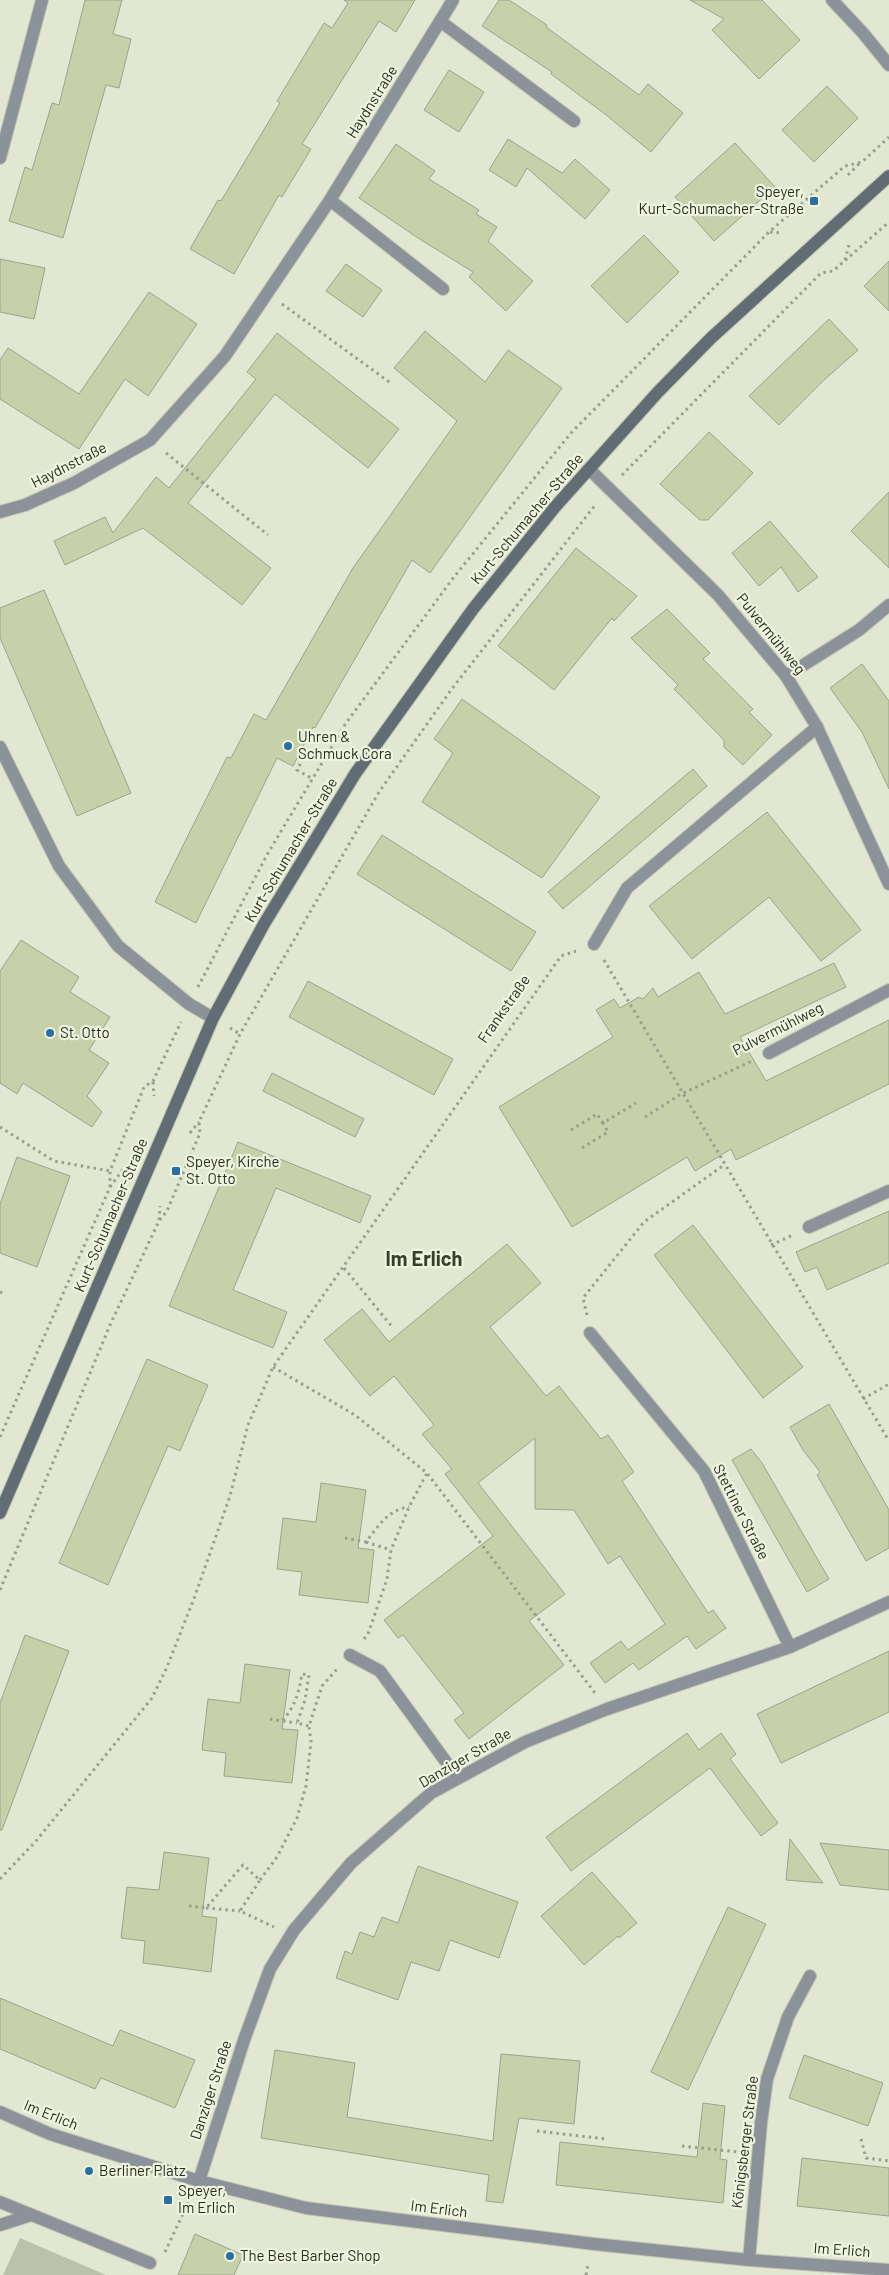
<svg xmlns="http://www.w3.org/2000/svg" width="889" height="2275" font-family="Barlow,sans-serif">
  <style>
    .green { fill: #bcc2aa }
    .building { fill: #c6d0a9; stroke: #9da38e }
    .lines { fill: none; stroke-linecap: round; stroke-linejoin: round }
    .street-casing { stroke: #c0c5b2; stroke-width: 14 }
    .secondary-casing { stroke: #c0c5b2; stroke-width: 14 }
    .path { stroke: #9a9e8e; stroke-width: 3; stroke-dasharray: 2.5 4; stroke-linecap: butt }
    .street { stroke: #8b9299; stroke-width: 12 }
    .secondary { stroke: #616c75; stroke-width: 12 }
    .poi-dot { fill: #2a6fa4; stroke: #eef4de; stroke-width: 2 }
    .labels { text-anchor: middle; stroke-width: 4.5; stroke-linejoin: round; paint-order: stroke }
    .street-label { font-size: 15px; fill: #292b23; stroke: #eef4de }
    .poi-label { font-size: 15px; fill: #292b23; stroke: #eef4de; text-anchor: start }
    .district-label { font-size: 20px; font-weight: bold; fill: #3a3e2d; stroke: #eef4de }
  </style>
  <rect width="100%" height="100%" fill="#e1e7d1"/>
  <polygon class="green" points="20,2238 106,2275 3,2275"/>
  <g class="building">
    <polygon points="85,0 122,0 113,34 131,39 119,88 106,85 63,238 9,221 25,167 32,170 52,103 59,105"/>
    <polygon points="344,0 415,0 396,32 379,21 302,144 311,149 282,197 279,195 234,274 190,249 218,200 221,201 280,103 277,101 324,23 332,28 348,3"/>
    <polygon points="499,0 509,0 547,25 546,27 639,95 648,84 683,113 651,152 605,114 551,74 552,72 482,26"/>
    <polygon points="690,0 762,0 800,40 759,79 712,30 724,19"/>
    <polygon points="449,70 484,92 459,132 424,110"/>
    <polygon points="827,86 858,118 814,162 782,130"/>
    <polygon points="508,139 562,173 575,159 610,190 585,219 527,168 516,187 489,170"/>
    <polygon points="735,143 775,187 714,241 675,197"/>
    <polygon points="396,144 435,171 429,179 479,210 476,214 497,227 488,241 533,281 506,311 469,277 473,272 418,238 359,198"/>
    <polygon points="644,235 679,272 627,323 591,286"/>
    <polygon points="0,259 45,268 34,319 0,312"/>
    <polygon points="889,261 889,311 864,286"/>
    <polygon points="346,264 382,290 363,317 326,291"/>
    <polygon points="149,292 197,324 148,396 125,379 79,449 0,399 0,360 8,348 79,394"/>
    <polygon points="829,319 858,350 824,380 779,425 749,396"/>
    <polygon points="425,331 485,382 508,350 562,388 430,573 412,560 315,728 313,727 293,766 277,758 196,923 155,902 227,757 231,758 254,714 266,720 353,568 457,421 394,368"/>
    <polygon points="277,333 399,429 368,468 275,394 188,503 271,568 242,605 143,528 65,565 54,541 105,517 113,533 156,477 169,488 256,379 247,372"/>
    <polygon points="709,432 753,473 708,520 700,520 660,484"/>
    <polygon points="889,492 889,568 851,531"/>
    <polygon points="770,521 818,577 798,592 781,567 759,586 732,553"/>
    <polygon points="576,548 637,596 614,621 612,618 554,690 498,646"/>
    <polygon points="44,590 131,793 77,816 0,638 0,608"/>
    <polygon points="667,609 710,653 703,659 753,709 749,712 772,735 743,765 724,747 724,740 674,689 678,685 631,638"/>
    <polygon points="862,664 889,701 889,789 862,732 830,688"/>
    <polygon points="462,699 600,797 542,878 422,802 453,753 434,739"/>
    <polygon points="693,769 707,786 563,909 548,892"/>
    <polygon points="767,812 861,930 821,961 769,897 692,959 649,906"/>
    <polygon points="382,835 536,932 511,971 357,874"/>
    <polygon points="21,940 79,977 70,992 110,1017 89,1050 109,1063 87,1096 102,1112 92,1127 23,1083 17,1094 0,1083 0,971"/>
    <polygon points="834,963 846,987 740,1037 766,1081 889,1020 889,1084 736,1160 731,1149 695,1171 687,1157 572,1227 499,1107 613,1037 596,1010 614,999 620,1008 639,997 643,999 653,988 658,997 699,972 725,1014"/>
    <polygon points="308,981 453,1059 434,1095 289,1017"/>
    <polygon points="272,1073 364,1119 355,1137 263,1091"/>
    <polygon points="238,1142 371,1196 360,1223 276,1188 233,1290 287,1312 273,1348 169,1306"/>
    <polygon points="17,1157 70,1176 37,1267 0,1253 0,1204"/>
    <polygon points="889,1211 889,1263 827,1290 817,1267 805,1272 796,1252"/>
    <polygon points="693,1225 803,1367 763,1398 654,1255"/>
    <polygon points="507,1244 541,1283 490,1327 546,1396 559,1386 601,1439 608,1435 634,1472 622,1481 708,1613 713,1610 726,1628 696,1649 687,1636 639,1670 633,1663 605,1683 590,1663 621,1641 628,1650 665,1624 620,1556 608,1564 574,1510 535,1509 535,1438 478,1483 565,1594 529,1621 564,1665 469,1739 454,1720 464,1713 403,1635 398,1638 384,1620 493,1536 445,1474 452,1469 422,1434 434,1425 394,1376 370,1396 324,1340 362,1309 389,1342"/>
    <polygon points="147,1359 208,1385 180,1451 168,1446 108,1585 59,1563"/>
    <polygon points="829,1404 889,1510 889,1548 866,1561 817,1475 820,1472 803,1450 790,1427"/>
    <polygon points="751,1449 762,1463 829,1579 807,1592 732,1460"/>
    <polygon points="321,1483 366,1490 358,1548 374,1550 368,1603 299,1595 302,1572 277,1569 283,1518 316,1522"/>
    <polygon points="25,1635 69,1651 2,1830 0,1830 0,1703"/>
    <polygon points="889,1651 889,1712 781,1763 757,1714"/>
    <polygon points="245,1664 290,1670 282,1729 298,1730 292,1783 224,1776 226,1753 202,1750 208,1699 240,1703"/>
    <polygon points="687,1733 699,1750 721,1733 736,1754 730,1759 778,1823 761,1836 710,1768 571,1871 546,1837"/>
    <polygon points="790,1839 823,1883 786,1880"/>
    <polygon points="820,1843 889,1850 889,1890 840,1885"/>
    <polygon points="164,1852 209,1858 202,1916 217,1918 211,1972 143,1963 145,1941 121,1938 127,1887 159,1890"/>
    <polygon points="418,1866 518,1902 499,1958 450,1940 439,1971 411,1962 398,2000 336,1978 345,1951 352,1954 360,1932 374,1937 382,1917 398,1923"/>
    <polygon points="592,1872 637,1923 619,1938 618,1936 584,1965 541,1916"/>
    <polygon points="728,1907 766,1924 688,2090 651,2072"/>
    <polygon points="0,1998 113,2046 120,2030 195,2060 175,2108 101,2078 95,2089 0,2049"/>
    <polygon points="275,2050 355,2063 347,2117 493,2141 501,2054 580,2061 574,2124 519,2118 503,2203 486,2201 489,2175 261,2138"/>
    <polygon points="804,2055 883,2083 868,2126 789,2098"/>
    <polygon points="703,2103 725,2106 720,2159 727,2160 723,2203 556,2185 560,2142 697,2157"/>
    <polygon points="802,2158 889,2168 889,2216 797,2206"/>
    <polygon points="195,2234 243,2255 234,2275 178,2275"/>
  </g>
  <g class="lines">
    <defs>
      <g id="street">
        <polyline points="832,0 863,33 889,65"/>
        <polyline points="440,21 574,121"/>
        <polyline points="0,158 42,0"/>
        <polyline points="330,200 443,289"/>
        <polyline points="589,469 718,595 786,676 817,727 889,884"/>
        <polyline points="0,512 25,505 74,483 150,440 225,356 330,200 453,0"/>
        <polyline points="786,676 859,630 889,605"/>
        <polyline points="0,747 59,866 118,946 189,1004 213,1018"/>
        <polyline points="594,944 627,888 817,727"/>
        <polyline points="769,1053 889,990"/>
        <polyline points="809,1227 889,1191"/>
        <polyline points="590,1333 704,1471 790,1647"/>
        <polyline points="350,1655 380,1671 457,1777"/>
        <polyline points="0,2112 50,2134 199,2181 306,2208 594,2244 749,2260 889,2270"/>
        <polyline points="199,2181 244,2040 270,1969 294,1930 351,1863 431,1793 525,1742 607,1709 790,1647 889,1602"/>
        <polyline points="0,2202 150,2263"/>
        <polyline points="0,2225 31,2215"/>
        <polyline points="749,2260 761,2123 767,2079 788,2017 810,1976"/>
      </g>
      <polyline id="secondary" points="0,1513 213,1018 264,924 355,774 473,609 555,507 589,469 658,392 711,338 889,176"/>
    </defs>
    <use href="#street" class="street-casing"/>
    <use href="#secondary" class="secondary-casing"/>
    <g class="path">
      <polyline points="848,175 861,162"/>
      <polyline points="770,232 782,233"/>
      <polyline points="845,260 849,245"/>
      <polyline points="282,304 392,384"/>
      <polyline points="166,453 268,535"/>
      <polyline points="622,475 821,273 833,271 889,222"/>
      <polyline points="303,748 307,751 297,770 313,779"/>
      <polyline points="604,960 889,1441"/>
      <polyline points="198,987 268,853 346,723 454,577 571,433 769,232 845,166 862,162 889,137"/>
      <polyline points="230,1028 240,1034"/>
      <polyline points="153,1082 154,1096"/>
      <polyline points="645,1117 681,1094 752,1061"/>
      <polyline points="0,1127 54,1161 110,1171"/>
      <polyline points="571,1130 597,1114 603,1123 636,1103"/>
      <polyline points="190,1133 199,1122"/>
      <polyline points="582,1148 608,1132 603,1123"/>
      <polyline points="110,1187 124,1168"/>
      <polyline points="159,1220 160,1206"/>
      <polyline points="771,1245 793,1235"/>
      <polyline points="344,1268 393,1328"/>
      <polyline points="0,1292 5,1294"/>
      <polyline points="587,1315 583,1298 644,1222 724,1165"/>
      <polyline points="273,1367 355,1415 427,1473 595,1693"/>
      <polyline points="863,1399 889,1384"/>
      <polyline points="0,1437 110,1187 110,1171 144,1087 153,1081 181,1022"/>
      <path d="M345 1538 366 1542C378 1526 389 1509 409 1507"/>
      <polyline points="366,1542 391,1550"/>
      <polyline points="0,1590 110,1325 159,1221 167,1211 200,1133 199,1122 240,1034 379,792 451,690 596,504"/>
      <polyline points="364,1639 368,1634 387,1579 391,1550 409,1507 427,1473"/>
      <path d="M270 1719 282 1721C295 1707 299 1692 302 1674L309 1675 305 1700 297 1723 309 1726"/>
      <polyline points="283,1721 297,1723"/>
      <polyline points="0,1879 36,1841 152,1698 167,1667 195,1596 230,1496 248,1425 273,1367 561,956 576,951"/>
      <polyline points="260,1880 277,1857 297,1818 306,1786 311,1742 309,1726 322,1686 338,1668"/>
      <polyline points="189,1906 206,1908 243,1865 260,1880 240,1911 274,1927"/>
      <polyline points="206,1908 240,1911"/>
      <polyline points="537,2131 606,2139"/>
      <polyline points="861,2139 866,2158 889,2161"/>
      <polyline points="682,2146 738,2152"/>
      <polyline points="165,2252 190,2199"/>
      <polyline points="586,2275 588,2264"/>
    </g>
    <use href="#street" class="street"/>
    <use href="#secondary" class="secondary"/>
  </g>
  <g class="poi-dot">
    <rect x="809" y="196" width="10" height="10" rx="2.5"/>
    <circle cx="288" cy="746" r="5"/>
    <circle cx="50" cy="1033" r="5"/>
    <rect x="171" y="1166" width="10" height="10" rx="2.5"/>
    <circle cx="89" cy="2171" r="5"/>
    <rect x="163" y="2195" width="10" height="10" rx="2.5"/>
    <circle cx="230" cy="2256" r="5"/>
  </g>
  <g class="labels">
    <g class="street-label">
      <text transform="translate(372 102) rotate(-58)" y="5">Haydnstraße</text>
      <text transform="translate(69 465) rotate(-27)" y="5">Haydnstraße</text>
      <text transform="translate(527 519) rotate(-50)" y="5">Kurt-Schumacher-Straße</text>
      <text transform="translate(771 634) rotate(51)" y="5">Pulvermühlweg</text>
      <text transform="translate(291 850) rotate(-59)" y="5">Kurt-Schumacher-Straße</text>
      <text transform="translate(504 1009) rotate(-55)" y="5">Frankstraße</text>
      <text transform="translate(778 1029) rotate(-27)" y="5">Pulvermühlweg</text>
      <text transform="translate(111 1215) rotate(-67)" y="5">Kurt-Schumacher-Straße</text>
      <text transform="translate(741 1512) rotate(63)" y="5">Stettiner Straße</text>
      <text transform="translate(465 1758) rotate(-30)" y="5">Danziger Straße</text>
      <text transform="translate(211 2090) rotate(-72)" y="5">Danziger Straße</text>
      <text transform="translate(51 2115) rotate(22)" y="5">Im Erlich</text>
      <text transform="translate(745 2142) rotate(-83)" y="5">Königsberger Straße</text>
      <text transform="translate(439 2209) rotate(7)" y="5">Im Erlich</text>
      <text transform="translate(842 2250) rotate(4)" y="5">Im Erlich</text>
    </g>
    <g class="poi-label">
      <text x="804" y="197" text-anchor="end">Speyer,<tspan x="804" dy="17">Kurt-Schumacher-Straße</tspan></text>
      <text x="298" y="742">Uhren &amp;<tspan x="298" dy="17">Schmuck Cora</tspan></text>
      <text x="60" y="1038">St. Otto</text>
      <text x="186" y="1167">Speyer, Kirche<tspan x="186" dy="17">St. Otto</tspan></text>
      <text x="99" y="2176">Berliner Platz</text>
      <text x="178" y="2196">Speyer,<tspan x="178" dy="17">Im Erlich</tspan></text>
      <text x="240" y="2261">The Best Barber Shop</text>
    </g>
    <g class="district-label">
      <text x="424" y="1266">Im Erlich</text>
    </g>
  </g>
</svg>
